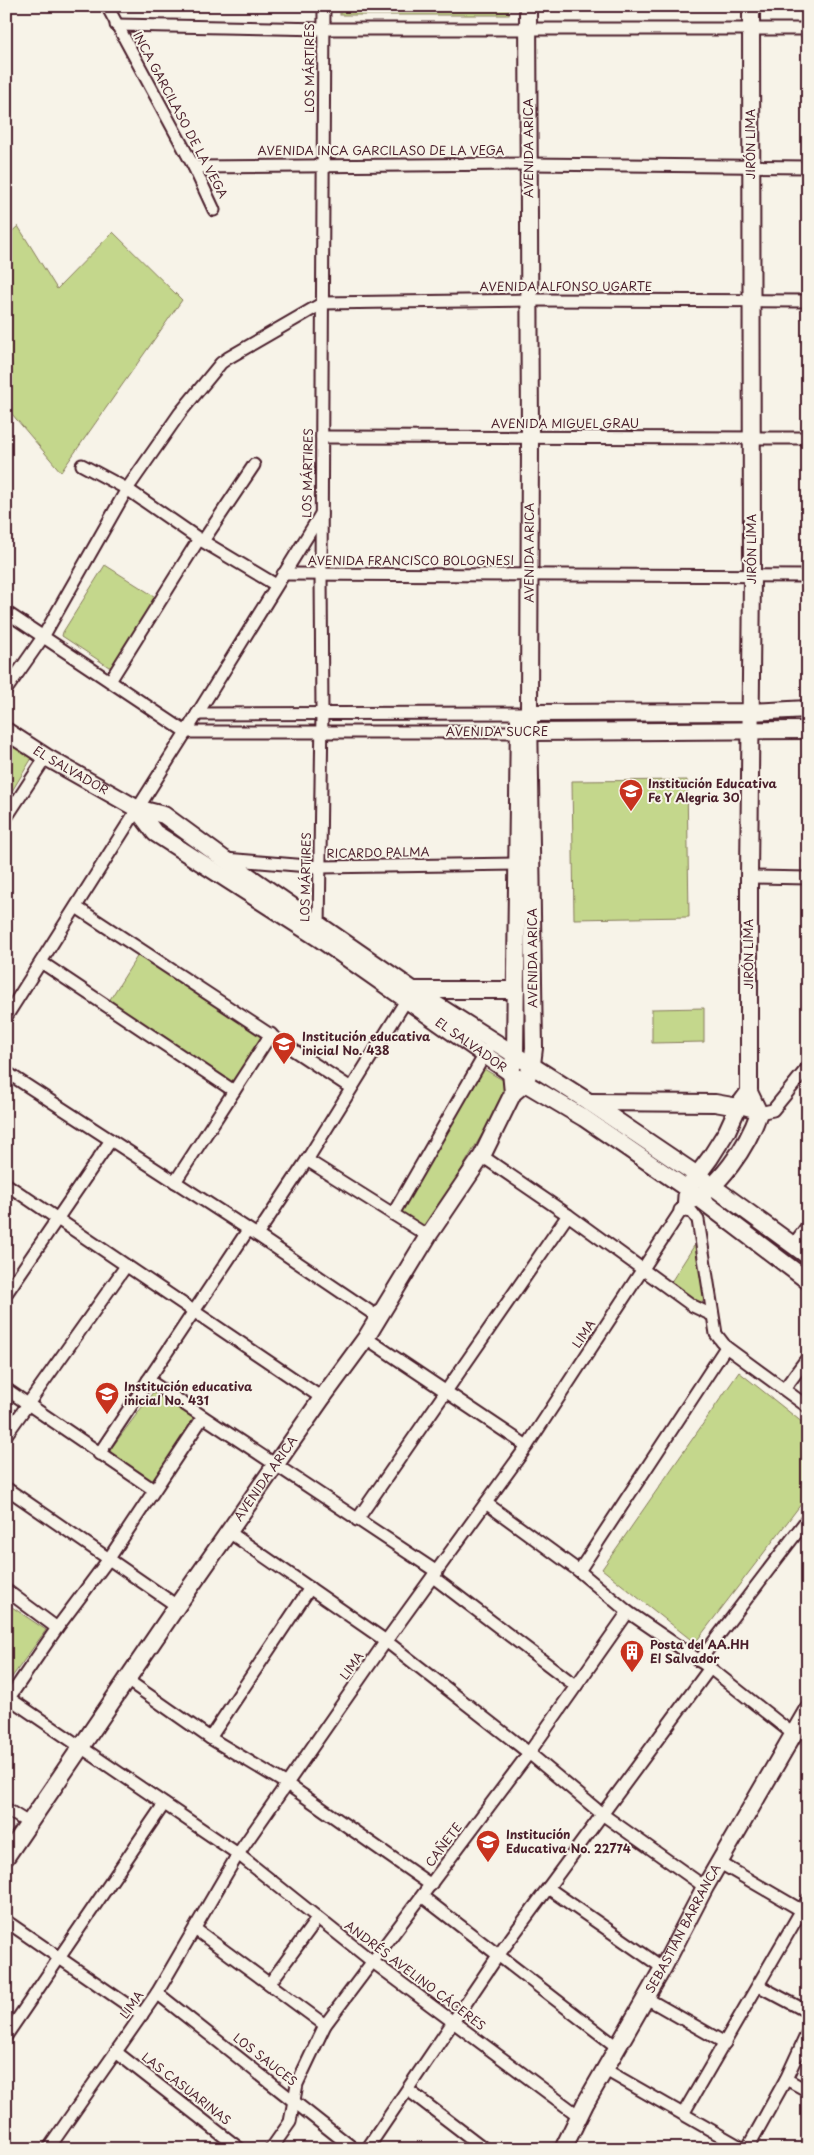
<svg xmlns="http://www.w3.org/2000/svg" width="814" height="2155" font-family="'Playpen Sans',sans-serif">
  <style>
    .green { fill: #c4d78c; stroke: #877b5c }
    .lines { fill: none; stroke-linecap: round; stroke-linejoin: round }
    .street-casing { stroke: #4a1f2b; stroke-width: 15 }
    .secondary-casing { stroke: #4a1f2b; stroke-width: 20 }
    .street { stroke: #f7f3e8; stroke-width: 11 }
    .secondary { stroke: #f7f3e8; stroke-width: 16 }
    .labels { text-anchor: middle; stroke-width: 4; stroke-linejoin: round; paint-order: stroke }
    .street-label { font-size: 12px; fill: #4a1f2b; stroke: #f7f3e8 }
    .poi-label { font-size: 12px; font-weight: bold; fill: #4a1f2b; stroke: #f7f3e8; text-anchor: start }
  </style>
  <rect width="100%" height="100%" fill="#f7f3e8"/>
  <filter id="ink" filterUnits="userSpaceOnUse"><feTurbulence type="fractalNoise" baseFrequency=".02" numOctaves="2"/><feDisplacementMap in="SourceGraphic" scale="10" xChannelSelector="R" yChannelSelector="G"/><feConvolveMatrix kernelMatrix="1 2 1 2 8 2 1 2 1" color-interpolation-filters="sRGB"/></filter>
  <g filter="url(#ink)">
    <g class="green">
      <rect x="340" y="6" width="169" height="9"/>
      <polygon points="18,226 57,289 113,232 182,300 61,472 6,407 6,237"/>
      <polygon points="105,565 157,598 114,667 109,667 62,636 63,632"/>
      <polygon points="6,743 32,758 6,801"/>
      <polygon points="687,780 689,917 574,919 572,781"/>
      <polygon points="138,955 263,1037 233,1084 109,1001"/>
      <polygon points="704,1008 704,1042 652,1043 652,1009"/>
      <polygon points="484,1069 511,1085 427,1228 400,1213"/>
      <path d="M700 1245 706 1296 704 1301C691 1304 680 1290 671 1282L694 1246Z"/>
      <polygon points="739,1372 808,1427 808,1495 695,1643 602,1569"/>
      <polygon points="154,1391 197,1418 152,1482 112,1455 110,1450"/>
      <polygon points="9,1605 46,1630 7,1684 6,1610"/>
    </g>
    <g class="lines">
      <defs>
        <g id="street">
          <polyline points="107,6 194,167 214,210"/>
          <polyline points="116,25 324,29 808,29"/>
          <polyline points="194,167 529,164 808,167"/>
          <polyline points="322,437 808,438"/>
          <polyline points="82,465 127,489 199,539 276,585"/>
          <polyline points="203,541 254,465"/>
          <polyline points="283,574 808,576"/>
          <polyline points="6,612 186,732 525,732"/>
          <polyline points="110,681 199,539"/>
          <polyline points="6,690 43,637 127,489 180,413 221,363 228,358 323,303 529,300 808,301"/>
          <polyline points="197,714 525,713"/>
          <polyline points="6,818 46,757"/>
          <polyline points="225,859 320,867 523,864"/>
          <polyline points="749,877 808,878"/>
          <polyline points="76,907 351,1088"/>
          <polyline points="319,929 322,713 321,575 324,6"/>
          <polyline points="41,962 234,1091"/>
          <polyline points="6,1017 186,732 321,514"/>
          <polyline points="6,1072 257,1235 378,1317"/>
          <polyline points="738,1107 759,1113 773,1110 808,1067"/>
          <polyline points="482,1156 568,1215 693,1306 712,1315"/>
          <polyline points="307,1160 428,1236"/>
          <polyline points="175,1182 271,1034"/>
          <polyline points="6,1184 322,1398"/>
          <polyline points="680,1210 692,1212 698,1220 716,1334 726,1347 808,1407"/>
          <polyline points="393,1214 488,1049"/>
          <polyline points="257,1235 307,1160 410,994"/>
          <polyline points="793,1245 808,1225"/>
          <polyline points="6,1294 111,1140"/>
          <polyline points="366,1338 527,1446"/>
          <polyline points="148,1380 437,1572"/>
          <polyline points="785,1388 808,1357"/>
          <polyline points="6,1389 154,1490"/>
          <polyline points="6,1435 126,1266"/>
          <polyline points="99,1454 248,1230"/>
          <polyline points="6,1488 177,1606"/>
          <polyline points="486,1503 579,1571 628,1612 710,1668 793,1734"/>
          <polyline points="357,1520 568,1215"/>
          <polyline points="229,1532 386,1641 529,1753 602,1814 705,1887"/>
          <polyline points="579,1571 726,1347"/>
          <polyline points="433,1577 576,1686"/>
          <polyline points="6,1590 57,1628"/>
          <polyline points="699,1661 808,1518"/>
          <polyline points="127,1680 210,1738 287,1784 431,1885"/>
          <polyline points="6,1696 238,1854 373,1962 579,2116"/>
          <polyline points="9,1698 57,1628 108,1560 203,1417"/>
          <polyline points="210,1738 310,1588"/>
          <polyline points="6,1809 30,1824"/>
          <polyline points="720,1863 806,1913"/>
          <polyline points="548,1888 663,1968"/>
          <polyline points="423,1897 617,2047"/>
          <polyline points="6,1921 142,2015"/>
          <polyline points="195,1929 325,2025"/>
          <polyline points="270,1983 317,1919"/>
          <polyline points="759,1986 808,2012"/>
          <polyline points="157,1993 354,2149"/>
          <polyline points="646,1998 725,2043"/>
          <polyline points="6,2036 164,1804"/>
          <polyline points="116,2052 240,2149"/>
          <polyline points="604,2069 744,2149"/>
          <polyline points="786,2079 808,2091"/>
          <polyline points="408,2090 485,2149"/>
          <polyline points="683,2114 808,1899"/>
          <polyline points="6,2147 9,2149"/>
          <polyline points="48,2149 157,1993 238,1854 386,1641 527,1446 686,1203"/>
          <polyline points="271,2149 290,2122 297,2084 325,2025 529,1753 628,1612"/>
          <polyline points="367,2149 497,1957 710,1668"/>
          <polyline points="747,2149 786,2079 808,2031"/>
        </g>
        <g id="secondary">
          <polyline points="529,713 750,712 808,709"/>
          <path id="s1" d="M6 731 46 757 136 808 164 815 224 859 413 990 589 1102 697 1175 808 1256"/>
          <polyline points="530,732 808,730"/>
          <path id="s2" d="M136 808 155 833 320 939 525 1083 584 1118 683 1186 808 1281"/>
          <polyline points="413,990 516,990"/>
          <path d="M749 1092 738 1107 727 1131 710 1158 687 1189 686 1203C719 1190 748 1145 759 1113L749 1092V877L752 576 751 6"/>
          <polyline points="513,1093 511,1072 515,1054 519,716"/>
          <polyline points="589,1102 715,1103 738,1107"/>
          <path id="s3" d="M6 1857 177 1606 322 1398 366 1338 428 1236 482 1156 513 1093 525 1083 532 1064 534 1048 529 713 530 437 528 6"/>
          <path id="s4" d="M563 2149 585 2104 663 1968 705 1887 808 1709"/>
        </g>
      </defs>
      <use href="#street" class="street-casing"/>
      <use href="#secondary" class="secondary-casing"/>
      <use href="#street" class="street"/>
      <use href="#secondary" class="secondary"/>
    </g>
  </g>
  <defs>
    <symbol id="school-pin" viewBox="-11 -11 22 30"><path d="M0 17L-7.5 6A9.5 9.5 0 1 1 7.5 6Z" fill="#c8321e" stroke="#f7f3e8"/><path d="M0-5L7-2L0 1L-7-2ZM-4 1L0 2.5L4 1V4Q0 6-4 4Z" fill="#fff"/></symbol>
    <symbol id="building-pin" viewBox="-11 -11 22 30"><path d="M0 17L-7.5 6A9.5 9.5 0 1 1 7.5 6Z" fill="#c8321e" stroke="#f7f3e8"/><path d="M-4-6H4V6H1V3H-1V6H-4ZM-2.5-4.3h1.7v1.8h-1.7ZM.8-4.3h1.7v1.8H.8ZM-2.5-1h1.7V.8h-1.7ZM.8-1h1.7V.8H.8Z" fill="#fff"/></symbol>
  </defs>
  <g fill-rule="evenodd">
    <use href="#school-pin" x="617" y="777" width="28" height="38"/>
    <use href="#school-pin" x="270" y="1030" width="28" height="38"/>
    <use href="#school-pin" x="93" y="1380" width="28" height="38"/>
    <use href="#building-pin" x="618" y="1638" width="28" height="38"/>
    <use href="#school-pin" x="474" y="1828" width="28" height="38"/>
  </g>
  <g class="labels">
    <g class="street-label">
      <text transform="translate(310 68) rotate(-90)" y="4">LOS MÁRTIRES</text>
      <text transform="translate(180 115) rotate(62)" y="4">INCA GARCILASO DE LA VEGA</text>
      <text transform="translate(751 144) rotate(-90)" y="4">JIRÓN LIMA</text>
      <text transform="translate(529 148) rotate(-90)" y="4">AVENIDA ARICA</text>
      <text x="381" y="155">AVENIDA INCA GARCILASO DE LA VEGA</text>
      <text x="566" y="291">AVENIDA ALFONSO UGARTE</text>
      <text x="565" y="428">AVENIDA MIGUEL GRAU</text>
      <text transform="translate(308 473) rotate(-89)" y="4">LOS MÁRTIRES</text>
      <text transform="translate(752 549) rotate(-90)" y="4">JIRÓN LIMA</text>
      <text dy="4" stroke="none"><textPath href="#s3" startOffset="1465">AVENIDA ARICA</textPath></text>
      <text x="411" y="565">AVENIDA FRANCISCO BOLOGNESI</text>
      <text x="497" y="736">AVENIDA SUCRE</text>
      <text dy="4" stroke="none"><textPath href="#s1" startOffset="76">EL SALVADOR</textPath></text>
      <text transform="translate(378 853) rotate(-1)" y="4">RICARDO PALMA</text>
      <text transform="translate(306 877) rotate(-89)" y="4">LOS MÁRTIRES</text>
      <text transform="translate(749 954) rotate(-90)" y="4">JIRÓN LIMA</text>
      <text transform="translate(533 958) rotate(-90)" y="4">AVENIDA ARICA</text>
      <text dy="4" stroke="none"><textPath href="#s2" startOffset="412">EL SALVADOR</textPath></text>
      <text transform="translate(584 1334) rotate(-57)" y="4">LIMA</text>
      <text dy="4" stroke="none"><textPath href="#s3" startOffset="459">AVENIDA ARICA</textPath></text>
      <text transform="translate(352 1666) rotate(-55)" y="4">LIMA</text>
      <text transform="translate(444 1845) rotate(-53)" y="4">CAÑETE</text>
      <text dy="4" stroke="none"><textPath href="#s4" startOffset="251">SEBASTIÁN BARRANCA</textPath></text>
      <text transform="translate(415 1976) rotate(37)" y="4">ANDRÉS AVELINO CÁCERES</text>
      <text transform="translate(132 2005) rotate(-55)" y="4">LIMA</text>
      <text transform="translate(265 2060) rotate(38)" y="4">LOS SAUCES</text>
      <text transform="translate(186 2089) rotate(38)" y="4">LAS CASUARINAS</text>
    </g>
    <g class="poi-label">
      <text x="648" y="788">Institución Educativa<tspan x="648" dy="14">Fe Y Alegria 30</tspan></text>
      <text x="302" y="1041">Institución educativa<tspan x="302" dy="14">inicial No. 438</tspan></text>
      <text x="124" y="1391">Institución educativa<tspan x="124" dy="14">inicial No. 431</tspan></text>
      <text x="650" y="1649">Posta del AA.HH<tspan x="650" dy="14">El Salvador</tspan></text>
      <text x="506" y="1839">Institución<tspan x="506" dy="14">Educativa No. 22774</tspan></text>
    </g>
  </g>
  <rect width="814" height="2155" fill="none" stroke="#f7f3e8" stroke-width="25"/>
  <rect x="12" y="12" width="789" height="2130" fill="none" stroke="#4a1f2b" stroke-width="2" filter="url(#ink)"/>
</svg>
